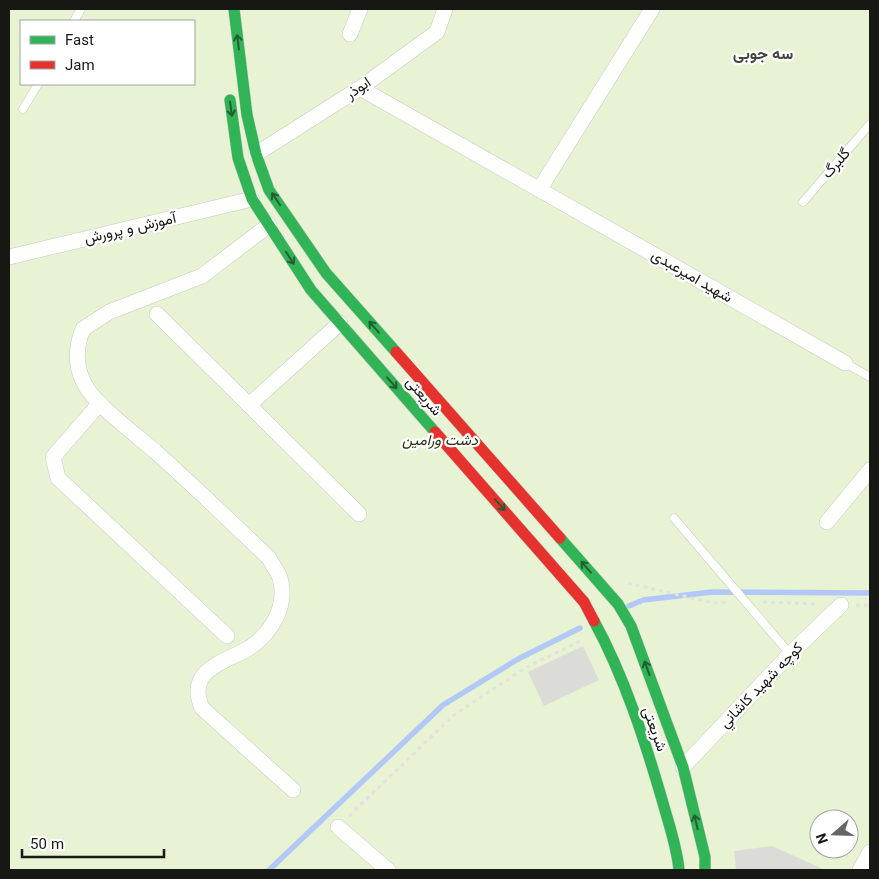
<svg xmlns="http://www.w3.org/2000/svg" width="879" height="879" font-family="Georgia,Vazirmatn,serif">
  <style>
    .green { fill: #e8f3d3; fill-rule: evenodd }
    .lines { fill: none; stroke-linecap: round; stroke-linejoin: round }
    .stream { stroke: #b2c8f9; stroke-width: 5.5 }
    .building { fill: #dbdcd8 }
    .lane-casing { stroke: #c8cac5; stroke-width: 9 }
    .street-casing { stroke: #c8cac5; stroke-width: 16 }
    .fast-casing { stroke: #c8cac5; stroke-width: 12 }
    .jam-casing { stroke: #c8cac5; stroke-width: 12 }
    .path { stroke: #e1e2df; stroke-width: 3; stroke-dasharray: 4 4; stroke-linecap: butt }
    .lane { stroke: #fefefd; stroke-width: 8 }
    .street { stroke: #fefefd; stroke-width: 15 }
    .fast { stroke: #30b455; stroke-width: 11 }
    .jam { stroke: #e5322d; stroke-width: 11 }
    .oneway { stroke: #225e31 }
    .labels { text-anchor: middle; stroke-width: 4.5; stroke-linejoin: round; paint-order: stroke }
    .street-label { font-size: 15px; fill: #171814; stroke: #fff }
    .park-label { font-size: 15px; font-style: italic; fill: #28320f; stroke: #fff }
    .neighbourhood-label { font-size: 16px; font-weight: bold; fill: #42453d; stroke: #fff }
  </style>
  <rect width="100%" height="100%" fill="#f5f8f2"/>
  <path class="green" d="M9 9H870V870H9ZM21 21H194V84H21ZM819 819H849V849H819Z"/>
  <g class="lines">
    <g class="stream">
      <polyline points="629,606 643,600 712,592 870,593"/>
      <polyline points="269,870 443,705 518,659 580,628"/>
    </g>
  </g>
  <g class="building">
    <polygon points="583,646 599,680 544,706 528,672"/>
    <polygon points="772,846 825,870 736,870 734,851"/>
  </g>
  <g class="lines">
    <defs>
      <g id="lane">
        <polyline points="74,21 81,9"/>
        <polyline points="23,109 38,84"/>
        <polyline points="803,202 870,124"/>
        <polyline points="845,363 870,377"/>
        <polyline points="674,518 790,654"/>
      </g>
      <g id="street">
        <polyline points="350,34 360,9"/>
        <polyline points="360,88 845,363"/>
        <polyline points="256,154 360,88 437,32 445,9"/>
        <polyline points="539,190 652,9"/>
        <path d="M269 225 202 276 109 312 83 329C76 346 75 364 83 381 92 403 138 436 157 453 195 487 232 523 269 558 272 564 278 572 280 578 288 605 272 633 249 648 226 662 185 669 202 708L293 790"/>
        <polyline points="9,257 252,199"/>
        <polyline points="157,314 359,514"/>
        <polyline points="100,403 53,457 58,478 227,636"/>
        <polyline points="249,405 340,323"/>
        <polyline points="827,522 870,470"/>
        <polyline points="683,767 790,654 841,605"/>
        <polyline points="338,827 388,870"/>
        <polyline points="860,870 870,852"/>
      </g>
      <g id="fast">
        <polyline points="234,9 247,115 256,154 269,190 326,273 396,352"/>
        <polyline points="230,100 238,158 252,199 311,290 435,432"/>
        <polyline points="560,538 618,604 631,626 683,767 705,857 705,870"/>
        <path d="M594 621C625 678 645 741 663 803 669 825 677 847 679 870"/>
      </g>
      <g id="jam">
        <polyline points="396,352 560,538"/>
        <polyline points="435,432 584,602 594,621"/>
      </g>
    </defs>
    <use href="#lane" class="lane-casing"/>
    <use href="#street" class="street-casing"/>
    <use href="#fast" class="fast-casing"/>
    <use href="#jam" class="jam-casing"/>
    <g class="path">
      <polyline points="628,583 713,603 730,602"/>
      <polyline points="763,602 817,604"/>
      <polyline points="856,605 870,605"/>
      <polyline points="349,816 454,715 525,668 582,640"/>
    </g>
    <use href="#lane" class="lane"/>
    <use href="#street" class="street"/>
    <use href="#fast" class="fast"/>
    <use href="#jam" class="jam"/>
  </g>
  <defs><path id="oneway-shaft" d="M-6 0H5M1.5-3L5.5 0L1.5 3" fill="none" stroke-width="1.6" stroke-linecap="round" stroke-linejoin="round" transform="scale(1.25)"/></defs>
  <g class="oneway">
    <use href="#oneway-shaft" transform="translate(238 42) rotate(-97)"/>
    <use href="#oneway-shaft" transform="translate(231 109) rotate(82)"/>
    <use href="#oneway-shaft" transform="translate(276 199) rotate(-124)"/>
    <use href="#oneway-shaft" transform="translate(290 258) rotate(57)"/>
    <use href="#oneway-shaft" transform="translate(374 327) rotate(-131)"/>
    <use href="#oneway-shaft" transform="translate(392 383) rotate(49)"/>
    <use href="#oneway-shaft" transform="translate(500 505) rotate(49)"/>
    <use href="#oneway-shaft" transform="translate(586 567) rotate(-131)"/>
    <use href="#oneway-shaft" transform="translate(647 668) rotate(-110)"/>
    <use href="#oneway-shaft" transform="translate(696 822) rotate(-103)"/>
  </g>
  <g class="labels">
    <g class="street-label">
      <text transform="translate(358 88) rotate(-34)" y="5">ابوذر</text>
      <text transform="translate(836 163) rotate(-49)" y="5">گلبرگ</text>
      <text transform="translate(130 228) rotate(-13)" y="5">آموزش و پرورش</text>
      <text transform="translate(692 276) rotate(30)" y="5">شهید امیرعبدی</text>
      <text transform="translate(424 396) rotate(49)" y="5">شریعتی</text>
      <text transform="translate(761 685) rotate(-46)" y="5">كوچه شهيد كاشاني</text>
      <text transform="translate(655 729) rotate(70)" y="5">شریعتی</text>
    </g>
    <g class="park-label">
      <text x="440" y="445">دشت ورامین</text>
    </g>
    <g class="neighbourhood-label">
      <text x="763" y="59">سه جوبی</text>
    </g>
  </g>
  <rect width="879" height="879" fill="none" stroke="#171814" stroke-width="20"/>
  <rect x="20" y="20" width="175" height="65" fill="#ffffff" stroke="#a2a3a1"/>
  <rect x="30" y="36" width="25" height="8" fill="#30b455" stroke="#a2a3a1"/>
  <text x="65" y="45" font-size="15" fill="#171814">Fast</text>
  <rect x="30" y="61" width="25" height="8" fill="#e5322d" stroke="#a2a3a1"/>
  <text x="65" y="70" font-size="15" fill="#171814">Jam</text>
  <g transform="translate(834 834) rotate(250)"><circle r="24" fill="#ffffff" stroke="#a2a3a1"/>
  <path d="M0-4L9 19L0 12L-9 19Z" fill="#656662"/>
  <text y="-8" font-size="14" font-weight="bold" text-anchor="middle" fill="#171814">N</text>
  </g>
  <path d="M22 849v8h142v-8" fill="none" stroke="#171814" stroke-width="2.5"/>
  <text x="30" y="849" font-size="15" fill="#171814" stroke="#ffffff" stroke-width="4" paint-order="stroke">50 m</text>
</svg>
